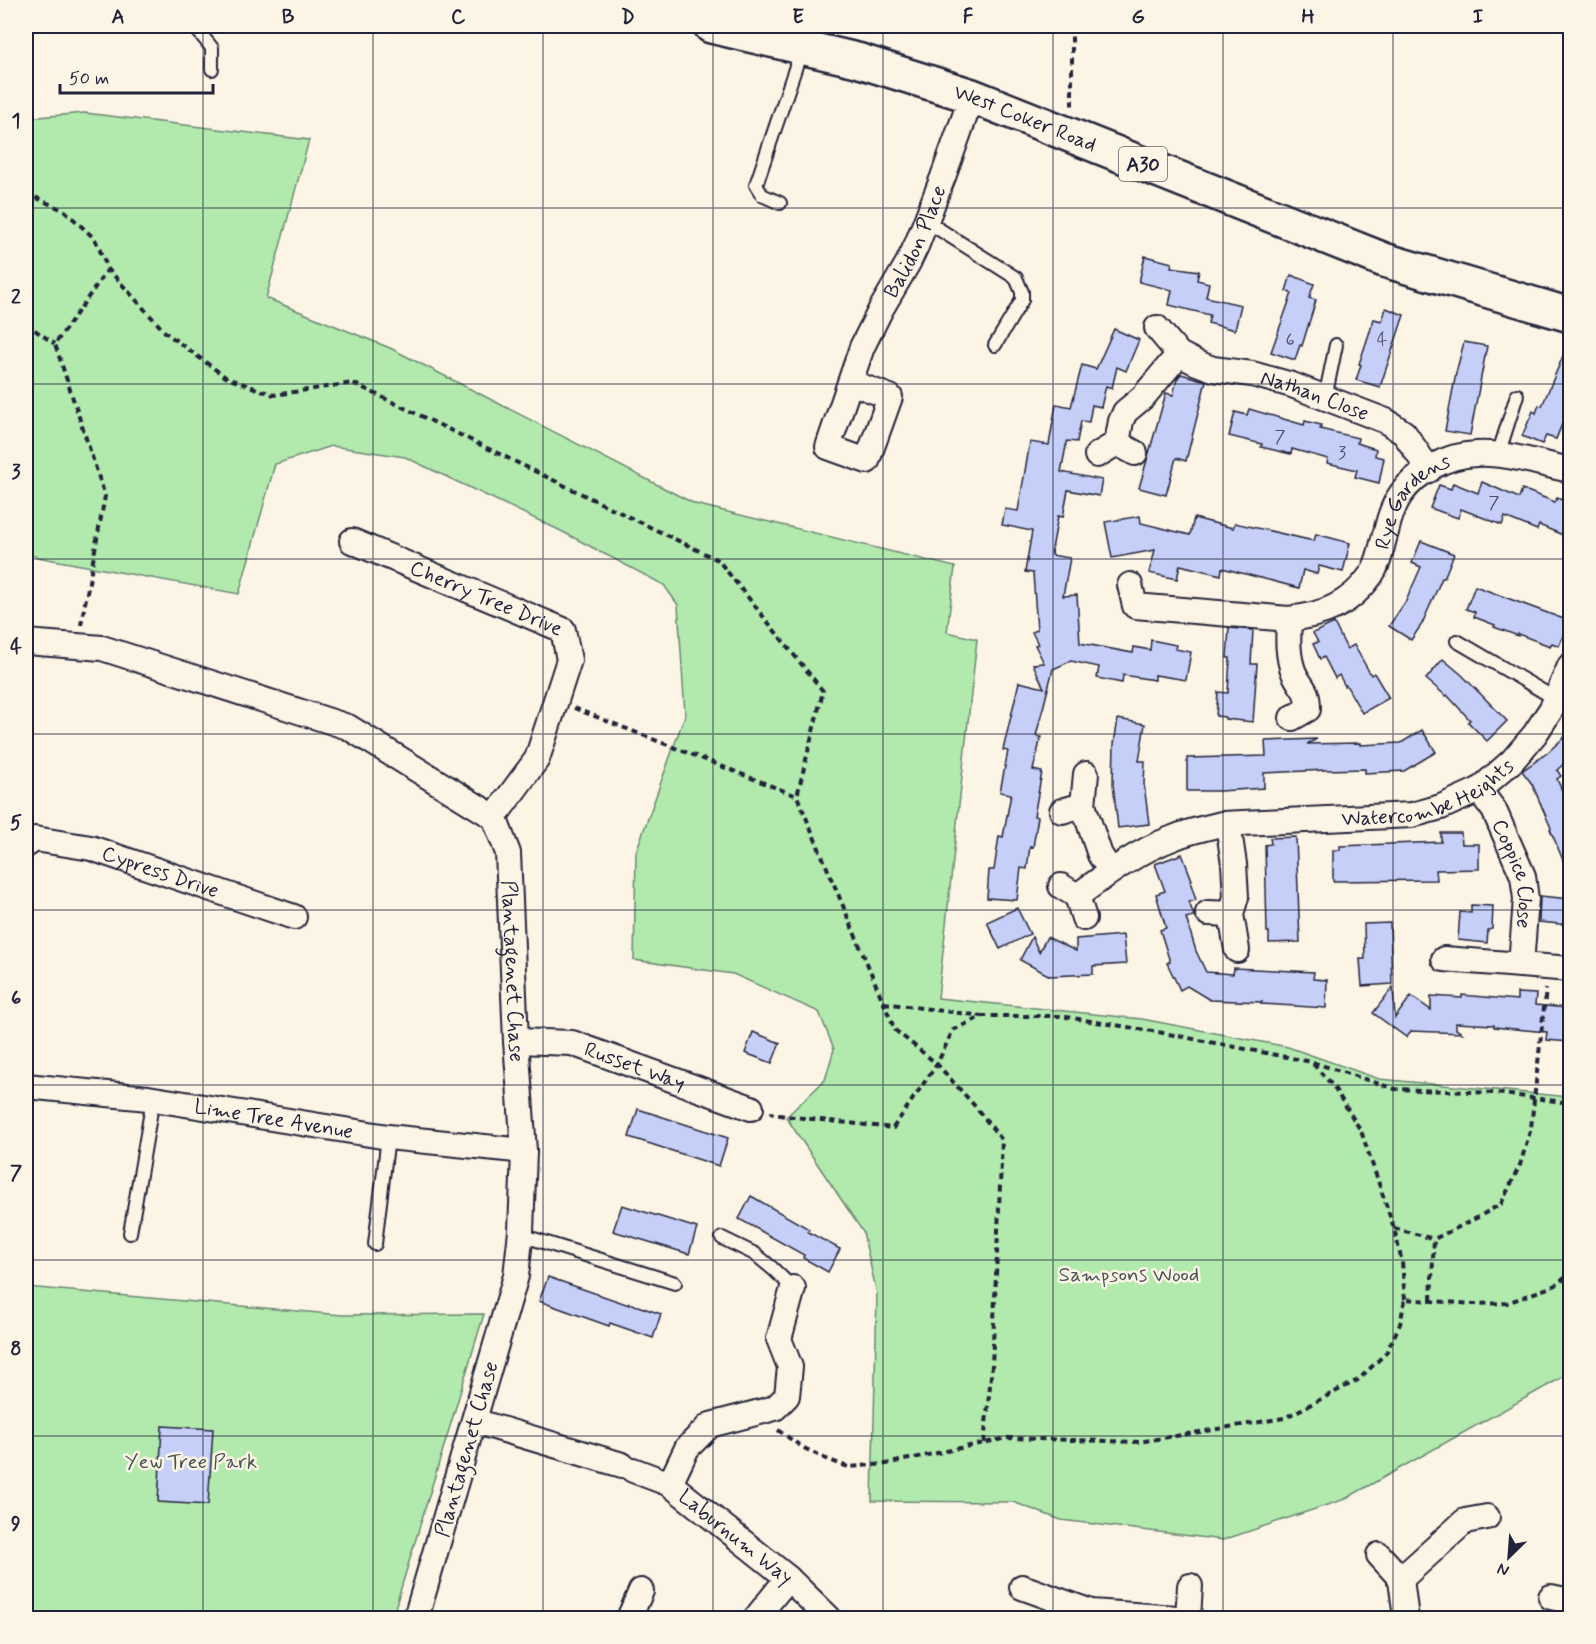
<svg xmlns="http://www.w3.org/2000/svg" width="1596" height="1644" font-family="Mynerve,sans-serif">
  <style>
    .green { fill: #b2eaad; stroke: #6a8674; stroke-width: 1.5 }
    .building { fill: #c5cff7; stroke: #22223b; stroke-width: 1.5 }
    .lines { fill: none; stroke-linecap: round; stroke-linejoin: round }
    .service-casing { stroke: #22223b; stroke-width: 16 }
    .minor-casing { stroke: #22223b; stroke-width: 28 }
    .trunk-casing { stroke: #22223b; stroke-width: 38 }
    .path { stroke: #22223b; stroke-width: 4; stroke-dasharray: 6 4.5; stroke-linecap: butt }
    .service { stroke: #fcf5e5; stroke-width: 12 }
    .minor { stroke: #fcf5e5; stroke-width: 24 }
    .trunk { stroke: #fcf5e5; stroke-width: 33 }
    .grid { fill: none; stroke: #22223b; stroke-width: 1.5; stroke-opacity: 0.55 }
    .labels { text-anchor: middle; stroke-width: 5; stroke-linejoin: round; paint-order: stroke }
    .number-label { font-size: 18px; fill: #4b4d6a }
    .shield { fill: #fcf5e5; stroke: #63616e; stroke-width: 1.5 }
    .shield-label { font-size: 20px; font-weight: bold; fill: #22223b }
    .street-label { font-size: 21px; fill: #22223b; stroke: #fcf5e5 }
    .park-label { font-size: 21px; fill: #465458; stroke: #fcf5e5 }
    .neatline { fill: none; stroke: #22223b; stroke-width: 2 }
    .grid-label { font-size: 20px; text-anchor: middle; font-weight: bold; fill: #22223b }
  </style>
  <rect width="100%" height="100%" fill="#fcf5e5"/>
  <filter id="ink" filterUnits="userSpaceOnUse"><feTurbulence type="fractalNoise" baseFrequency=".0167" numOctaves="2"/><feDisplacementMap in="SourceGraphic" scale="12" xChannelSelector="R" yChannelSelector="G"/><feConvolveMatrix kernelMatrix="1 2 1 2 8 2 1 2 1" color-interpolation-filters="sRGB"/></filter>
  <g filter="url(#ink)">
    <g class="green">
      <polygon points="85,113 309,140 266,298 390,348 695,504 955,567 947,632 977,639 938,998 1142,1019 1288,1047 1379,1079 1570,1097 1570,1373 1345,1499 1223,1540 1061,1520 1013,1502 872,1501 877,1294 863,1232 786,1117 825,1080 834,1049 819,1012 733,974 634,960 636,852 685,715 678,605 664,585 561,531 405,457 332,446 275,464 239,594 37,557 26,553 26,118"/>
      <polygon points="26,1287 342,1315 484,1314 392,1618 26,1618"/>
    </g>
    <g class="building">
      <polygon points="1145,256 1172,263 1171,267 1199,271 1197,280 1209,283 1206,297 1241,305 1235,330 1208,323 1210,315 1169,305 1172,290 1139,282"/>
      <polygon points="1291,275 1314,284 1309,298 1316,300 1302,346 1300,345 1295,360 1271,352 1292,293 1286,291"/>
      <polygon points="1386,308 1404,315 1380,387 1356,380 1361,365 1359,364 1374,319 1382,321"/>
      <polygon points="1114,329 1139,340 1126,371 1117,367 1112,388 1106,386 1101,407 1092,405 1089,422 1081,421 1077,442 1067,441 1061,472 1102,480 1099,496 1068,490 1063,517 1058,516 1051,555 1070,558 1063,596 1077,595 1080,643 1133,653 1134,647 1150,650 1151,640 1176,645 1175,649 1191,652 1186,680 1155,675 1155,680 1123,675 1122,683 1097,678 1099,667 1071,661 1053,669 1036,736 1041,737 1033,770 1042,772 1034,816 1038,817 1033,847 1030,846 1027,869 1021,868 1017,900 987,898 989,870 994,870 999,836 1003,837 1011,794 1000,792 1008,751 1003,750 1019,682 1044,688 1033,664 1044,663 1035,645 1038,644 1032,632 1037,630 1033,573 1025,572 1032,531 1002,525 1005,509 1018,511 1030,442 1049,445 1056,404 1071,407 1082,365 1096,369"/>
      <polygon points="1570,339 1570,404 1556,439 1546,436 1542,444 1522,436 1533,411 1536,413 1539,405 1542,406"/>
      <polygon points="1464,342 1487,346 1470,435 1445,431 1456,373"/>
      <polygon points="1181,374 1206,381 1186,461 1176,458 1166,495 1139,488 1166,393 1173,395 1177,379"/>
      <polygon points="1249,409 1304,425 1305,421 1321,425 1320,429 1358,438 1357,443 1376,449 1375,456 1384,458 1379,483 1355,477 1357,470 1327,463 1328,459 1292,449 1291,454 1261,447 1262,444 1229,436 1235,412 1247,415"/>
      <polygon points="1482,482 1519,498 1522,489 1555,502 1557,498 1570,503 1570,538 1539,525 1537,530 1505,517 1502,525 1461,509 1458,518 1430,508 1439,485 1451,489 1453,483 1478,493"/>
      <polygon points="1140,516 1141,523 1190,535 1194,518 1233,528 1235,523 1314,541 1316,534 1350,543 1343,572 1319,566 1317,574 1303,570 1299,588 1222,568 1221,575 1180,565 1177,579 1149,573 1155,550 1112,558 1105,522"/>
      <polygon points="1421,541 1454,554 1444,578 1442,578 1422,624 1411,640 1389,626 1406,601 1421,567 1412,563"/>
      <polygon points="1475,586 1569,621 1559,646 1552,643 1550,646 1518,634 1518,636 1494,627 1495,625 1474,617 1475,612 1466,609"/>
      <polygon points="1334,623 1347,649 1354,645 1371,675 1374,673 1389,698 1362,713 1346,685 1345,686 1339,675 1335,678 1324,657 1320,659 1313,644 1318,642 1313,633"/>
      <polygon points="1229,628 1253,630 1251,664 1257,664 1253,722 1225,719 1225,717 1216,716 1218,692 1228,693 1230,658 1227,658"/>
      <polygon points="1443,659 1462,675 1507,721 1487,741 1468,722 1470,720 1447,695 1446,696 1426,679"/>
      <polygon points="1118,719 1145,724 1139,761 1145,761 1144,784 1149,824 1118,828 1113,784 1114,744"/>
      <polygon points="1422,730 1436,752 1404,771 1365,773 1365,769 1326,770 1264,773 1264,788 1220,791 1187,791 1187,758 1266,756 1265,741 1317,739 1307,744 1360,743 1360,745 1401,743"/>
      <polygon points="1570,732 1570,758 1557,770 1561,776 1557,779 1570,809 1570,877 1550,829 1551,828 1532,784 1522,771 1547,753"/>
      <polygon points="1441,833 1461,833 1462,844 1479,844 1479,869 1436,870 1437,880 1333,881 1333,850 1340,850 1340,846 1441,842"/>
      <polygon points="1296,837 1300,942 1269,943 1269,932 1267,932 1265,845 1271,844 1270,838"/>
      <polygon points="1182,854 1192,880 1190,881 1196,900 1189,902 1194,916 1186,918 1196,951 1206,972 1233,974 1234,968 1314,972 1313,979 1327,980 1326,1008 1261,1004 1262,1002 1210,1000 1187,986 1180,990 1167,963 1170,962 1160,930 1166,928 1156,894 1165,891 1155,864"/>
      <polygon points="1540,896 1570,899 1570,925 1539,922"/>
      <polygon points="1471,905 1493,906 1492,929 1488,930 1487,943 1458,940 1460,912 1471,913"/>
      <polygon points="1017,908 1030,934 1000,949 987,922"/>
      <polygon points="1390,923 1392,984 1362,986 1360,959 1365,959 1364,924"/>
      <polygon points="1123,935 1126,964 1093,966 1093,974 1050,976 1020,960 1032,937 1039,952 1047,937 1076,951 1076,939"/>
      <polygon points="1393,987 1395,1018 1411,996 1431,1010 1431,996 1462,998 1462,995 1517,1000 1517,993 1536,994 1535,1005 1568,1008 1567,1014 1570,1014 1570,1042 1546,1040 1547,1032 1494,1027 1494,1025 1456,1023 1456,1029 1462,1033 1411,1031 1406,1037 1373,1013"/>
      <polygon points="753,1032 780,1043 772,1063 745,1053"/>
      <polygon points="638,1109 728,1138 719,1166 629,1137"/>
      <polygon points="751,1196 809,1229 808,1232 840,1249 828,1272 803,1258 804,1255 739,1219"/>
      <polygon points="622,1205 697,1228 689,1254 613,1231"/>
      <polygon points="548,1277 629,1305 629,1303 661,1314 653,1338 610,1323 609,1326 539,1301"/>
      <polygon points="162,1426 213,1429 208,1505 158,1502"/>
    </g>
    <g class="lines">
      <defs>
        <g id="service">
          <polyline points="194,26 212,48 212,69"/>
          <polyline points="780,203 762,195 756,185 802,48"/>
          <polyline points="926,221 1016,278 1022,292 1022,300 995,345"/>
          <polyline points="1325,398 1336,345"/>
          <polyline points="1498,455 1517,395"/>
          <polyline points="1457,641 1556,699"/>
          <polyline points="130,1233 153,1099"/>
          <polyline points="521,1235 675,1283"/>
          <polyline points="722,1238 755,1254 772,1268 793,1288"/>
          <polyline points="375,1244 388,1137"/>
        </g>
        <g id="minor">
          <path id="s1" d="M1157 328 1179 354 1197 363 1213 369 1252 374 1292 385 1386 421 1404 433 1429 470"/>
          <path id="s2" d="M850 382 890 397 867 461 828 447 862 347 881 309 908 263 917 244 943 177 972 96"/>
          <polyline points="1117,443 1135,453"/>
          <polyline points="1097,455 1117,443 1121,421 1125,412 1143,397 1179,354"/>
          <path id="s3" d="M352 541 563 630 569 660 537 759 494 817"/>
          <path id="s4" d="M1130 585 1135 606 1289 619C1323 615 1350 605 1371 575 1380 562 1381 547 1386 532 1389 519 1393 505 1401 494 1417 471 1448 455 1476 454 1506 452 1541 464 1570 470"/>
          <path d="M1289 619C1288 637 1287 656 1294 673 1302 690 1308 688 1308 709L1292 718"/>
          <path id="s5" d="M26 642 102 648 348 727 494 817 508 853 516 1041 524 1151 521 1231 516 1276 416 1618"/>
          <polyline points="1086,774 1083,805 1100,855 1111,871"/>
          <path id="s6" d="M1479 790 1494 810 1523 876 1526 899 1521 965 1570 969"/>
          <polyline points="1062,811 1083,805"/>
          <polyline points="1228,824 1234,864 1236,897 1231,914 1237,950"/>
          <path id="s7" d="M26 845 35 839 91 848 294 917"/>
          <path id="s8" d="M1061 886 1077 896C1107 874 1138 851 1173 838 1189 831 1205 828 1222 824L1412 815 1441 807 1479 790 1512 761 1535 734 1552 708 1570 666"/>
          <polyline points="1077,896 1084,918"/>
          <polyline points="1208,913 1231,914"/>
          <polyline points="1444,959 1521,965"/>
          <path id="s9" d="M516 1041 572 1043 751 1108"/>
          <path id="s10" d="M26 1086 148 1098 388 1137 524 1151"/>
          <polyline points="474,1421 622,1465"/>
          <path id="s11" d="M633 1470 670 1484 788 1578 829 1618"/>
          <polyline points="670,1484 687,1448 710,1425 775,1408 787,1396 790,1367 779,1339 793,1288"/>
          <polyline points="1379,1555 1401,1579"/>
          <polyline points="1022,1587 1091,1612 1177,1618"/>
          <polyline points="1551,1597 1570,1601"/>
          <polyline points="630,1616 641,1591"/>
          <polyline points="756,1618 788,1578"/>
          <polyline points="1188,1618 1190,1586"/>
          <polyline points="1406,1618 1401,1579 1465,1521 1487,1517"/>
        </g>
        <g id="trunk">
          <path id="s12" d="M711 26 857 60 972 96 1384 260 1570 315"/>
        </g>
      </defs>
      <use href="#service" class="service-casing"/>
      <use href="#minor" class="minor-casing"/>
      <use href="#trunk" class="trunk-casing"/>
      <g class="path">
        <polyline points="1072,26 1072,109"/>
        <polyline points="26,193 65,211 95,239 108,269 166,333 227,378 274,395 353,383 718,560 823,691 797,796 895,1030 937,1064 893,1128 785,1116 770,1113"/>
        <polyline points="26,324 55,344"/>
        <polyline points="81,625 105,496 55,344 108,269"/>
        <polyline points="574,708 797,796"/>
        <polyline points="884,1003 982,1016"/>
        <polyline points="1313,1064 1333,1086 1361,1131 1394,1228 1402,1262 1405,1299"/>
        <polyline points="1394,1228 1434,1239"/>
        <polyline points="1431,1300 1434,1239 1471,1221 1501,1204 1520,1165 1531,1128 1546,989"/>
        <polyline points="778,1430 802,1447 824,1458 848,1467 886,1464 1007,1438 1139,1442 1284,1418 1358,1380 1386,1353 1400,1324 1405,1299 1474,1304 1507,1303 1556,1285 1570,1274"/>
        <polyline points="984,1443 992,1366 1002,1140 973,1104 937,1064 953,1030 983,1016 1060,1016 1158,1032 1312,1062 1395,1089 1496,1093 1570,1103"/>
      </g>
      <use href="#service" class="service"/>
      <use href="#minor" class="minor"/>
      <use href="#trunk" class="trunk"/>
    </g>
  </g>
  <path class="grid" d="M203 26V1618M373 26V1618M543 26V1618M713 26V1618M883 26V1618M1053 26V1618M1223 26V1618M1393 26V1618M26 208H1570M26 384H1570M26 559H1570M26 734H1570M26 910H1570M26 1085H1570M26 1260H1570M26 1436H1570"/>
  <g class="labels">
    <g class="number-label">
      <text x="1290" y="345">6</text>
      <text x="1382" y="345">4</text>
      <text x="1280" y="442">7</text>
      <text x="1342" y="458">3</text>
      <text x="1494" y="508">7</text>
    </g>
    <rect class="shield" x="1119" y="147" width="48" height="34" rx="4.5"/>
    <g class="shield-label">
      <text x="1143" y="171">A30</text>
    </g>
    <g class="street-label">
      <text dy="7" stroke="none"><textPath href="#s12" startOffset="328">West Coker Road</textPath></text>
      <text dy="7" stroke="none"><textPath href="#s2" startOffset="376">Balidon Place</textPath></text>
      <text dy="7" stroke="none"><textPath href="#s1" startOffset="177">Nathan Close</textPath></text>
      <text dy="7" stroke="none"><textPath href="#s4" startOffset="360">Rye Gardens</textPath></text>
      <text dy="7" stroke="none"><textPath href="#s3" startOffset="146">Cherry Tree Drive</textPath></text>
      <text dy="7" stroke="none"><textPath href="#s8" startOffset="394">Watercombe Heights</textPath></text>
      <text dy="7" stroke="none"><textPath href="#s7" startOffset="141">Cypress Drive</textPath></text>
      <text dy="7" stroke="none"><textPath href="#s6" startOffset="93">Coppice Close</textPath></text>
      <text dy="7" stroke="none"><textPath href="#s5" startOffset="663">Plantagenet Chase</textPath></text>
      <text dy="7" stroke="none"><textPath href="#s9" startOffset="123">Russet Way</textPath></text>
      <text dy="7" stroke="none"><textPath href="#s10" startOffset="250">Lime Tree Avenue</textPath></text>
      <text transform="translate(466 1449) rotate(-74)" y="7">Plantagenet Chase</text>
      <text dy="7" stroke="none"><textPath href="#s11" startOffset="124">Laburnum Way</textPath></text>
    </g>
    <g class="park-label">
      <text x="1129" y="1281">Sampsons Wood</text>
      <text x="191" y="1468">Yew Tree Park</text>
    </g>
  </g>
  <rect width="1596" height="1644" fill="none" stroke="#fcf5e5" stroke-width="66"/>
  <g transform="translate(1509 1557) rotate(205)" stroke="#fcf5e5" stroke-width="4.5" paint-order="stroke">
  <path d="M0-4.5L10 22L0 15L-10 22Z" fill="#22223b"/>
  <text y="-9" font-size="16" font-weight="bold" text-anchor="middle" fill="#22223b">N</text>
  </g>
  <path d="M60 84v9h153v-9" fill="none" stroke="#22223b" stroke-width="3"/>
  <text x="69" y="84" font-size="18" fill="#22223b" stroke="#fcf5e5" stroke-width="4.5" paint-order="stroke">50 m</text>
  <rect x="33" y="33" width="1530" height="1578" class="neatline"/>
  <g class="grid-label">
    <text x="118" y="23">A</text>
    <text x="288" y="23">B</text>
    <text x="458" y="23">C</text>
    <text x="628" y="23">D</text>
    <text x="798" y="23">E</text>
    <text x="968" y="23">F</text>
    <text x="1138" y="23">G</text>
    <text x="1308" y="23">H</text>
    <text x="1478" y="23">I</text>
    <text x="16" y="127">1</text>
    <text x="16" y="303">2</text>
    <text x="16" y="478">3</text>
    <text x="16" y="653">4</text>
    <text x="16" y="829">5</text>
    <text x="16" y="1004">6</text>
    <text x="16" y="1179">7</text>
    <text x="16" y="1355">8</text>
    <text x="16" y="1530">9</text>
  </g>
</svg>
